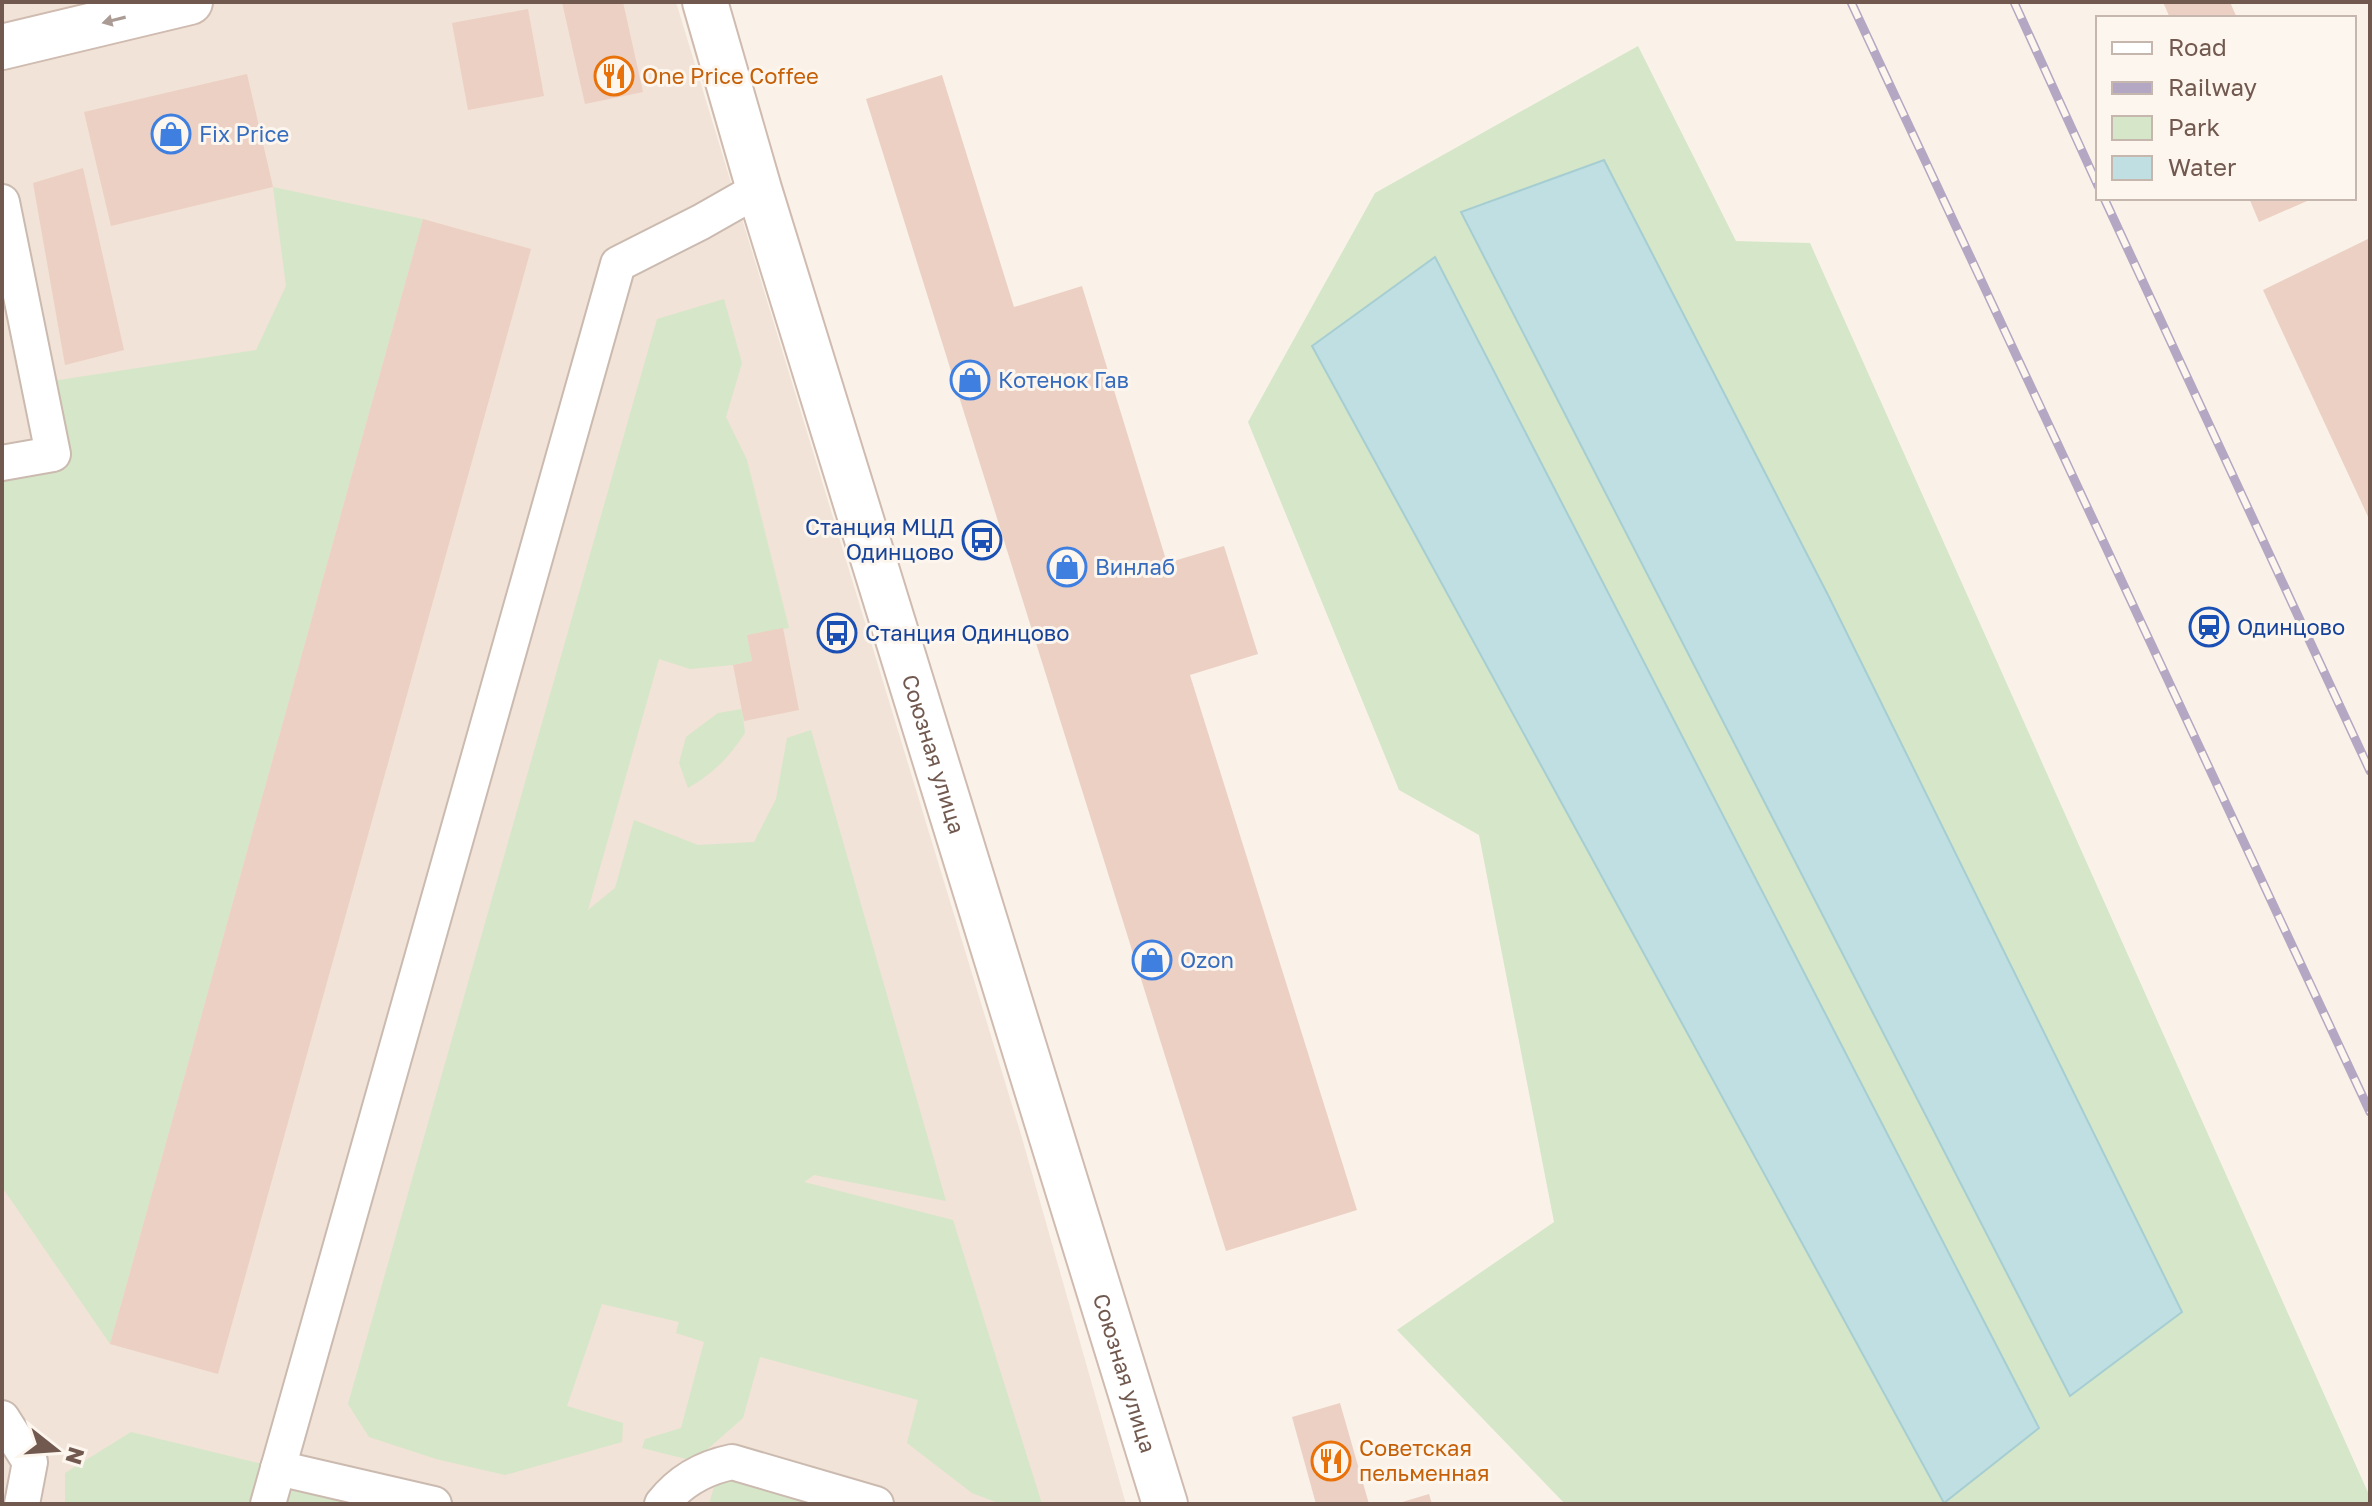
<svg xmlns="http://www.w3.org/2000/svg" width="2372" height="1506" font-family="'Golos Text',sans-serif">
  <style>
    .residential { fill: #f1e3d7 }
    .green { fill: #d6e6c8; fill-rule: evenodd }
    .water { fill: #bfdfe2; stroke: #a6ced2; stroke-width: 2 }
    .building { fill: #ecd0c3 }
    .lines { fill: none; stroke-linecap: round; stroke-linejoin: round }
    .lane-casing { stroke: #cbbaaf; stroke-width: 38 }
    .secondary-casing { stroke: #cfbbb0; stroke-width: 48 }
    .lane { stroke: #fff; stroke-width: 34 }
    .secondary { stroke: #fff; stroke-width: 44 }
    .rail-casing { stroke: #b4a7c3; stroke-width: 9 }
    .rail { stroke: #fdf6ee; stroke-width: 6; stroke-dasharray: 18; stroke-linecap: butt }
    .oneway { fill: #aa9b95 }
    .labels { text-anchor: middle; stroke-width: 6; stroke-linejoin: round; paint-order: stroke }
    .food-label { font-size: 22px; fill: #c56008; stroke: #fdf6ee; text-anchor: start }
    .shop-label { font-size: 22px; fill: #366cbe; stroke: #fdf6ee; text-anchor: start }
    .transit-label { font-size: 22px; fill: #164399; stroke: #fdf6ee; text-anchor: start }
    .street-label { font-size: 22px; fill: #71594f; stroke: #fdf6ee }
  </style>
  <rect width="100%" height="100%" fill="#faf2e8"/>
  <polygon class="residential" points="2,2 676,2 1020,1131 1126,1504 2,1504"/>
  <g class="green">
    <path d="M1638 46 1736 241 1810 243 2370 1497V1504H1565L1397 1330 1554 1222 1479 835 1399 790 1248 422 1375 193ZM1604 161 1828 595 2181 1312 2071 1395 1461 213ZM1435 257 1944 1503 1312 346Z"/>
    <polygon points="273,187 423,219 110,1344 2,1187 2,713 4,705 2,704 2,463 53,454 39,383 256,350 286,286"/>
    <polygon points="724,299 742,363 726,417 747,460 789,628 747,635 752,661 733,665 690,669 659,659 588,910 615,888 634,820 698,845 754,842 776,799 787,738 811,730 946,1201 814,1175 804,1182 953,1220 1042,1504 1001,1504 972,1493 907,1443 918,1400 760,1357 743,1418 694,1461 642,1448 645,1439 681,1428 704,1342 676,1333 679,1322 602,1304 567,1406 623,1423 622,1442 505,1475 436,1459 369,1437 348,1404 657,319"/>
    <path d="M742 709 745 733C728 758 715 772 688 788L679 763 686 737 718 713Z"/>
    <polygon points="131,1432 425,1504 65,1504 65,1473"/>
    <polygon points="726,1476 829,1504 709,1504 714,1487"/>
  </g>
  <g class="water">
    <polygon points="1604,160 1828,595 2182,1312 2070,1396 1461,212"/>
    <polygon points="1435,257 2039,1428 1944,1503 1312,346"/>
  </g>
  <g class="building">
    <polygon points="562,2 623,2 643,92 585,104"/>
    <polygon points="2163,2 2230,2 2237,18 2170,18"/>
    <polygon points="528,9 544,96 468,110 452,23"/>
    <polygon points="247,74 273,187 111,226 84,112"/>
    <polygon points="942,75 1014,307 1082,286 1167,563 1224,546 1258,654 1190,675 1357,1210 1226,1251 866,99"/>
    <polygon points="83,168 124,350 65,365 33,183"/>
    <polygon points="2249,198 2314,198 2259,222"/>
    <polygon points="423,219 531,249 218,1374 110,1344"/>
    <polygon points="2370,238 2370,521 2263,290"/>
    <polygon points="783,628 799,710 744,721 733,665 752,661 747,635"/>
    <polygon points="1340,1403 1369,1504 1316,1504 1292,1417"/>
    <polygon points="1429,1494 1432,1504 1399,1504 1399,1503"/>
  </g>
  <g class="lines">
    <defs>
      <g id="lane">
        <polyline points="2,202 53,454 2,463"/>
        <polyline points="2,1418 30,1462 22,1504"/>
        <polyline points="278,1468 434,1504"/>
        <polyline points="268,1504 618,264 701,222 759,189"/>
        <path d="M662 1504C680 1481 703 1468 732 1462L876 1504"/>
      </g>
      <g id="secondary">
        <path id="s1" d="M705 2 759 189 1165 1504"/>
        <polyline points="2,47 190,2"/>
      </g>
    </defs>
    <use href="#lane" class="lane-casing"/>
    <use href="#secondary" class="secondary-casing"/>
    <use href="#lane" class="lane"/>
    <use href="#secondary" class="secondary"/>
    <defs>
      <g id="rail">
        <polyline points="1851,2 2370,1112"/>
        <polyline points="2014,2 2098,186"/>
        <polyline points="2104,198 2370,771"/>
      </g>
    </defs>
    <use href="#rail" class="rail-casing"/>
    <use href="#rail" class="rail"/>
  </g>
  <defs><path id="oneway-solid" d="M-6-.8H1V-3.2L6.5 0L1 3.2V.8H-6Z" transform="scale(2)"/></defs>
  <use class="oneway" href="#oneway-solid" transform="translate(114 20) rotate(166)"/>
  <defs>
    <symbol id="restaurant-ring" viewBox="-11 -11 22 22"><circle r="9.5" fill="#fdf6ee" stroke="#e8710a" stroke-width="1.5"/><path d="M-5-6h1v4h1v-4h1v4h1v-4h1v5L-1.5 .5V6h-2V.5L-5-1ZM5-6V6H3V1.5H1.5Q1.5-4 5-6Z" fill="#e8710a"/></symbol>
    <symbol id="shop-ring" viewBox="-11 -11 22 22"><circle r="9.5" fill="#fdf6ee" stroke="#3f7fe0" stroke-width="1.5"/><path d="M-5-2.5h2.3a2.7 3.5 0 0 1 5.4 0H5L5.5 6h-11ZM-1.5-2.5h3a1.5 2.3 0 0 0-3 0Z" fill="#3f7fe0"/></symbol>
    <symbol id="bus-ring" viewBox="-11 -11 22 22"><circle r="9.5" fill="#fdf6ee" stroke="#1a4fb4" stroke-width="1.5"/><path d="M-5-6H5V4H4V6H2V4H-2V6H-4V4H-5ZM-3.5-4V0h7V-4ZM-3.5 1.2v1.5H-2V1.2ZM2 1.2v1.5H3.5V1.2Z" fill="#1a4fb4"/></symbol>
    <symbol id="station-ring" viewBox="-11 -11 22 22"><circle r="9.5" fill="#fdf6ee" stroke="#1a4fb4" stroke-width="1.5"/><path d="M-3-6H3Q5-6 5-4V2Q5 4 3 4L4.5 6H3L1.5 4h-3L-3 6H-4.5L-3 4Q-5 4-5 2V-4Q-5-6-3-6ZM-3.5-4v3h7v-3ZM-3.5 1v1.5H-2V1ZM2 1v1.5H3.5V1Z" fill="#1a4fb4"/></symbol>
  </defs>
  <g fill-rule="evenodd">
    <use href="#restaurant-ring" x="592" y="54" width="44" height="44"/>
    <use href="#shop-ring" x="149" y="112" width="44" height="44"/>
    <use href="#shop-ring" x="948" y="358" width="44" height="44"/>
    <use href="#bus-ring" x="960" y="518" width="44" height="44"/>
    <use href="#shop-ring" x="1045" y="545" width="44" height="44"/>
    <use href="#station-ring" x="2187" y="605" width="44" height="44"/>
    <use href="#bus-ring" x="815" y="611" width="44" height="44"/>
    <use href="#shop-ring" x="1130" y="938" width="44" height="44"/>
    <use href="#restaurant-ring" x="1309" y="1439" width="44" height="44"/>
  </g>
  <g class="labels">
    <g class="food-label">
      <text x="642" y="84">One Price Coffee</text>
      <text x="1359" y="1456">Советская<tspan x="1359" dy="25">пельменная</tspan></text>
    </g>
    <g class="shop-label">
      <text x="199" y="142">Fix Price</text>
      <text x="998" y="388">Котенок Гав</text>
      <text x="1095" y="575">Винлаб</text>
      <text x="1180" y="968">Ozon</text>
    </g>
    <g class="transit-label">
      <text x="954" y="535" text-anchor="end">Станция МЦД<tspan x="954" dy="25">Одинцово</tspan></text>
      <text x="2237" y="635">Одинцово</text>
      <text x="865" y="641">Станция Одинцово</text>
    </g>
    <g class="street-label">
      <text dy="8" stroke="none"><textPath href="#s1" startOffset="786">Союзная улица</textPath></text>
      <text dy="8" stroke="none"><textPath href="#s1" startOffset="1434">Союзная улица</textPath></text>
    </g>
  </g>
  <rect width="2372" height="1506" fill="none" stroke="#71594f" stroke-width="8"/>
  <rect x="2096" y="16" width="260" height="184" fill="#fdf6ee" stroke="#c5b7ae" stroke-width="2"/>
  <rect x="2112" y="42" width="40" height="12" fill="#ffffff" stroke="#c5b7ae" stroke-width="2"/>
  <text x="2168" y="56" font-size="24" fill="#71594f">Road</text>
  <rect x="2112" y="82" width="40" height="12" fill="#b4a7c3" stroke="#c5b7ae" stroke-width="2"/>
  <text x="2168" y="96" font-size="24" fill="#71594f">Railway</text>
  <rect x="2112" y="116" width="40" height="24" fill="#d6e6c8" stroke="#c5b7ae" stroke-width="2"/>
  <text x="2168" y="136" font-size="24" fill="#71594f">Park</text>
  <rect x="2112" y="156" width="40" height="24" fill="#bfdfe2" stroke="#c5b7ae" stroke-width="2"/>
  <text x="2168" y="176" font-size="24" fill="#71594f">Water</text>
  <g transform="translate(56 1450) rotate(107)" stroke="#fdf6ee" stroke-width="6" paint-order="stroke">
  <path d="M0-6L14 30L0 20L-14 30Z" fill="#71594f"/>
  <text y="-12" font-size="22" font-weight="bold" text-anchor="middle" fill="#71594f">N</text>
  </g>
</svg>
